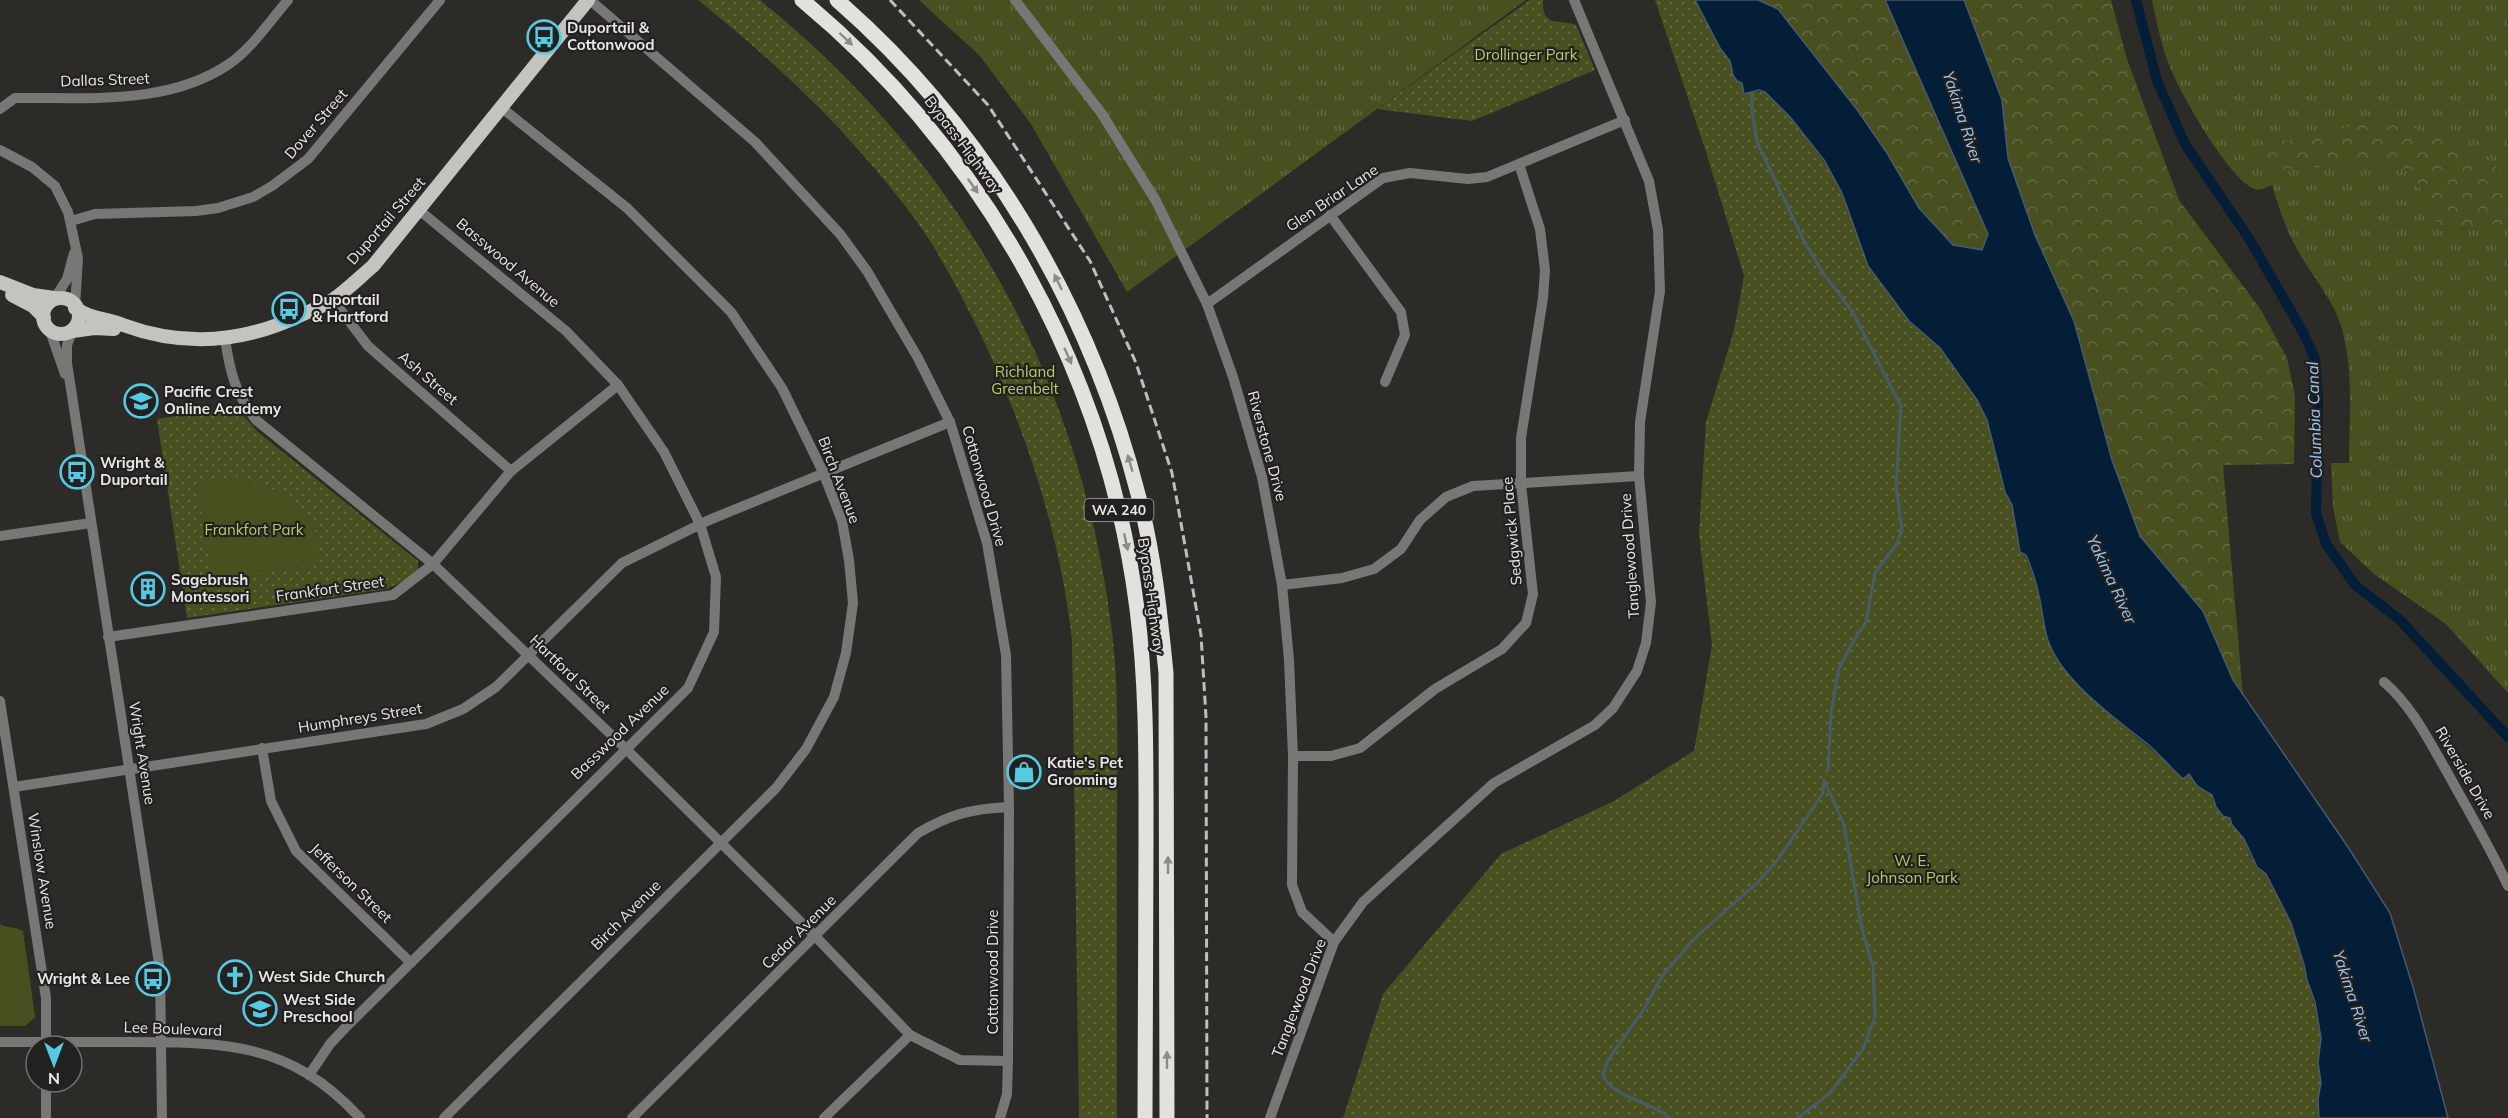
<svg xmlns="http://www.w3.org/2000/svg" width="2508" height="1118" font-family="Mulish,sans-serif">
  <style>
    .grass { fill: url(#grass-tufts) }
    .forest { fill: url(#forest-crowns) }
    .park { fill: url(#park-dots) }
    .pitch { fill: #495020 }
    .water { fill: #031e36; stroke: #485a6b; stroke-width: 1.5 }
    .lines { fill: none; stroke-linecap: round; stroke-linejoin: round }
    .stream { stroke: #485a6b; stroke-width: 3 }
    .canal { stroke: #031e36; stroke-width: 10 }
    .minor { stroke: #787776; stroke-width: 10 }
    .major { stroke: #c5c3c0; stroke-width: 14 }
    .highway { stroke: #e3e1de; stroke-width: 15 }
    .rail { stroke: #c0bebd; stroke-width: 3; stroke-dasharray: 9 4.5; stroke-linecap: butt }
    .oneway { fill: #8d8b88 }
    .labels { text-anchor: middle; stroke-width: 4.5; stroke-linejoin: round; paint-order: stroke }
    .shield { fill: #23211f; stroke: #aeacaa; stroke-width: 1.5 }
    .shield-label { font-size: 14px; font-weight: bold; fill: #e9e7e6 }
    .poi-label { font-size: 15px; font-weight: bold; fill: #e9e7e6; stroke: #23211f; text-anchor: start }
    .park-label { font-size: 15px; fill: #bbcb68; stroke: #23211f }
    .street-label { font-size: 15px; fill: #e9e7e6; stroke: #23211f }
    .water-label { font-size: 16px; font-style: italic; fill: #9dc7f2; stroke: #23211f }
  </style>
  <defs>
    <pattern id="grass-tufts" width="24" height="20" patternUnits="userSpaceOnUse" patternTransform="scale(1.5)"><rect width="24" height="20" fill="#495020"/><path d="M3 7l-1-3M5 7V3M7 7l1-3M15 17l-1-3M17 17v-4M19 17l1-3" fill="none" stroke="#636940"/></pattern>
    <pattern id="forest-crowns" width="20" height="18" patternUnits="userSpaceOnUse" patternTransform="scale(1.5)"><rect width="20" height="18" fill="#495020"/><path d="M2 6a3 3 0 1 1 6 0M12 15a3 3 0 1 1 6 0" fill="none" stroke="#636940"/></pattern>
    <pattern id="park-dots" width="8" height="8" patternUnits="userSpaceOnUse" patternTransform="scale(1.5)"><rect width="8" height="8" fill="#495020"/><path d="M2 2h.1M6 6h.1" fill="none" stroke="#636940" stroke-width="1.8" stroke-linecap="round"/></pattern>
  </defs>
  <rect width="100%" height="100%" fill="#2d2b28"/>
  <g class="grass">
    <polygon points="921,0 1526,0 1127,292 1031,124 980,56 920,1"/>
    <path d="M2152 0H2508V173L2402 125 2368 119 2337 131 2292 142 2267 141 2321 167 2378 159 2412 172 2440 226 2478 230H2508V693L2446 624 2374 574 2340 542 2333 507 2331 463H2349C2349 419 2354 372 2342 329 2333 298 2312 277 2297 249 2286 229 2278 206 2272 185 2266 187 2262 191 2255 189 2230 181 2183 97 2172 72 2162 49 2157 24 2152 0Z"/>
  </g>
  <g class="forest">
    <polygon points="1758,0 1885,0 1988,234 1982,251 1953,245 1919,208 1887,153 1858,111 1778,9"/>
    <polygon points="1964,0 2111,0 2127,59 2179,200 2261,310 2287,358 2295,396 2294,464 2223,465 2243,695 2233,680 2203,611 2140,536 2112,460 2074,321 2035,235 2008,158 2002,100"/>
    <path d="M2368 119 2402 125 2444 138 2508 173V230H2478L2439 226 2412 172 2378 159 2321 167 2268 170 2267 141C2303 142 2335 132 2368 119Z"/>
  </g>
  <g class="park">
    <path d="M698 0H760C958 161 1078 370 1111 624 1120 691 1117 760 1117 828 1117 924 1117 1021 1117 1118H1079L1072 640C1060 533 1026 431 980 333 959 291 938 249 909 211 848 131 777 63 698 0Z"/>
    <path d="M1530 0H1543C1541 29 1561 19 1576 25L1595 70 1472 121 1377 109Z"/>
    <polygon points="1655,0 1695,0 1720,48 1730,61 1737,81 1755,92 1765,92 1790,117 1830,170 1842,193 1868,266 1909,321 1940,348 1977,400 1987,420 2005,492 2012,505 2020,552 2025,555 2037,586 2046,635 2058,661 2070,676 2113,717 2179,773 2192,776 2197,786 2212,795 2212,800 2230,818 2232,825 2244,839 2250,856 2257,867 2266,874 2291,923 2318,1017 2321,1038 2318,1062 2321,1083 2318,1099 2319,1118 1343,1118 1383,994 1501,854 1614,801 1694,751 1712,645 1699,534 1706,422 1734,330 1744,276 1706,152"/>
    <polygon points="236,407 258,432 418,561 418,569 408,579 386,589 187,618 157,419"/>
  </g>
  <g class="pitch">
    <polygon points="1543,45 1552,63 1534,72 1525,54"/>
    <path d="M238 477C268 487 301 496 314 528 318 539 318 554 320 565L221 579 211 573 197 482Z"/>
    <path d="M0 924C8 929 15 926 23 931L35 1017 25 1026H0Z"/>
  </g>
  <path class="water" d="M1695 0H1758L1778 9 1858 111 1887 153 1919 208 1953 245 1982 250 1988 234 1885 0H1964L2002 100 2008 158 2035 235 2074 321 2112 460 2140 536 2203 611 2233 680 2348 847 2390 913 2413 987 2448 1118H2319L2318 1099 2321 1083 2318 1062 2321 1038 2315 1002 2307 980 2304 965 2291 923 2266 874 2257 867 2244 839 2232 825 2230 818 2223 816 2216 807 2212 795 2197 786 2189 774 2183 779C2172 769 2162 757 2151 747 2118 720 2064 683 2049 643 2045 634 2044 622 2042 612 2039 592 2034 573 2026 555L2020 552 2012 505 2005 492 1987 420 1977 400 1940 348 1909 321 1868 266 1842 193 1824 160 1790 117 1765 92 1759 90 1744 94 1742 83 1737 81 1733 75 1730 61 1720 48Z"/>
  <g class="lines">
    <g class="stream">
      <polyline points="1752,94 1752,110 1757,142 1804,241 1823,273 1852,311 1901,406 1896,485 1902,531 1896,545 1875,573 1866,622 1850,647 1838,671 1831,715 1828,770"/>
      <path d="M1669 1118C1652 1101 1613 1099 1603 1075L1608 1060 1644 1009 1662 976 1695 938 1757 883 1777 861 1823 793 1824 780"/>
      <polyline points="1798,1118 1830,1093 1863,1049 1875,1017 1873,967 1862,929 1844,825 1825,782"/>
    </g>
    <polyline class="canal" points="2136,0 2157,81 2185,144 2250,240 2304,334 2315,359 2318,399 2316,513 2326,544 2355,585 2400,620 2508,737"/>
    <g class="minor">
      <polyline points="590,0 755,142 840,234 867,271 918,358 950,422 987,543 1006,655 1009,807 1008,1061 1007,1094 1000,1118"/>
      <polyline points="1015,0 1102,114 1156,201 1207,304 1233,377 1262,477 1282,585 1289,660 1293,756 1292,885 1302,912 1334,942"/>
      <path d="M0 109 15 98C87 97 167 106 229 64 252 48 270 21 288 0"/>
      <polyline points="0,150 32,167 55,186 68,212 78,258 75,307"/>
      <polyline points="1330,215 1401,312 1405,335 1385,382"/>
      <polyline points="71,221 95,214 196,211 218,208 253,197 272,186 308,159 440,0"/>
      <polyline points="55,298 67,279 74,253"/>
      <polyline points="333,300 368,346 511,471"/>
      <polyline points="1207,304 1383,178 1410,173 1468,179 1487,177 1625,120"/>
      <polyline points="49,328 65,374"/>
      <polyline points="72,332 67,345 67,363 160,970 162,1118"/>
      <path d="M225 339C230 372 235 393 256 420L433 564 625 748 816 937 910 1035 960 1060 1008 1061"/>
      <polyline points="0,536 91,523"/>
      <polyline points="1282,585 1342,578 1374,569 1401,549 1420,520 1446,497 1473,486 1639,476"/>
      <polyline points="108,637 393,595 433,564 511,471 618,385"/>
      <path d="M2384 682C2412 706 2429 741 2447 772 2468 810 2490 847 2508 886"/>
      <polyline points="0,701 46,998 46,1046"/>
      <polyline points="262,748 271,801 296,851 411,963"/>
      <polyline points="1293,756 1331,756 1360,748 1435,689 1502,649 1526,623 1533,594 1521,484 1521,438 1543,298 1545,270 1540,229 1519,164"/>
      <polyline points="14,787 426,724 463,709 496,687 622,563 709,520 950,422"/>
      <path d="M0 1042C43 1042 86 1042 129 1042 225 1042 290 1042 360 1118"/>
      <polyline points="309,1075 330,1044 345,1028 688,688 714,632 716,577 700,524 664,452 618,385 566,331 419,210"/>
      <polyline points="46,1082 46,1118"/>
      <polyline points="444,1118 776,788 806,749 834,697 846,653 853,603 849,560 842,521 823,472 782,388 731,312 627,208 502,108"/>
      <path d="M632 1118 918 833C951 814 970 809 1009 807"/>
      <polyline points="824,1118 910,1035"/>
      <polyline points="1270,1118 1334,942 1363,902 1494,783 1595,725 1613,708 1637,671 1646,643 1651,602 1639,476 1640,422 1660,291 1658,230 1649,181 1574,0"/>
    </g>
    <g class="major">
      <polyline points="0,282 33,295 54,298"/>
      <polyline points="12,295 33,306 44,317"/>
      <circle cx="61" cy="316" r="18"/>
      <path d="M75 308C90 319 106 318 123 325 183 347 243 343 301 315 312 310 324 306 334 299 348 289 360 277 373 266L588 0"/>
      <polyline points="73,331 94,328 114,329"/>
    </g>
    <g class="highway">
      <path d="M802 0C985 152 1107 373 1137 609 1147 687 1146 764 1146 842 1146 934 1146 1026 1145 1118"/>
      <path d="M837 0C985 129 1089 304 1138 494 1154 552 1160 613 1166 673L1167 1118"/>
    </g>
    <polyline class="rail" points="890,0 988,105 1090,261 1136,363 1172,473 1201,635 1206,717 1207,1118"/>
  </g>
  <defs><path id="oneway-solid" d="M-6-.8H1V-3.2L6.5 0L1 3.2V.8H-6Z" transform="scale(1.5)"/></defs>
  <g class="oneway">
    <use href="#oneway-solid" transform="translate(846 39) rotate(43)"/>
    <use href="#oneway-solid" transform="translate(973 186) rotate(55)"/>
    <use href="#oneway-solid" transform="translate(1058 282) rotate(-116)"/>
    <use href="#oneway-solid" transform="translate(1068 356) rotate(66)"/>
    <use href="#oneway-solid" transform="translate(1130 463) rotate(-106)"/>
    <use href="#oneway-solid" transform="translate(1126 542) rotate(78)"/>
    <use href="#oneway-solid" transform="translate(1168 865) rotate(-90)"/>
    <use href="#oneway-solid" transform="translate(1167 1060) rotate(-90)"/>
  </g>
  <defs>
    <symbol id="bus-ring" viewBox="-11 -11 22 22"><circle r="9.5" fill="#23211f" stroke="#57c9e3" stroke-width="1.5"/><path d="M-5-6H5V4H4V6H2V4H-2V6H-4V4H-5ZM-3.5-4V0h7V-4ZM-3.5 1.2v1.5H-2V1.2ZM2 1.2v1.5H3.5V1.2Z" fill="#57c9e3"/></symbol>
    <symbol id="school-ring" viewBox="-11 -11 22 22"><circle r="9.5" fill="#23211f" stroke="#57c9e3" stroke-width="1.5"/><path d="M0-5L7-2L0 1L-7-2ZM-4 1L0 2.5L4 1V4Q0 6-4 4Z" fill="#57c9e3"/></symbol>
    <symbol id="building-ring" viewBox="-11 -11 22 22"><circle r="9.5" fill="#23211f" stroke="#57c9e3" stroke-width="1.5"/><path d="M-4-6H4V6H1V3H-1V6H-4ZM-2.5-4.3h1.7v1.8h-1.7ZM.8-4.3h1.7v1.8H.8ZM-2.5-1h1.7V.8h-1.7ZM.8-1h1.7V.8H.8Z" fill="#57c9e3"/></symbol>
    <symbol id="shop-ring" viewBox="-11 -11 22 22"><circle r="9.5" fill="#23211f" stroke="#57c9e3" stroke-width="1.5"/><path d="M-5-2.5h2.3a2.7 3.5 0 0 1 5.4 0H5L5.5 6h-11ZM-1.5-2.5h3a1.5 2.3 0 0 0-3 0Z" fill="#57c9e3"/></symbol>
    <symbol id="church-ring" viewBox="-11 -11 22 22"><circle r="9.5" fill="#23211f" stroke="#57c9e3" stroke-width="1.5"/><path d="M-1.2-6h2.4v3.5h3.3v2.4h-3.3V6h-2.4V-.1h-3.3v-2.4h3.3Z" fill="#57c9e3"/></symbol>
  </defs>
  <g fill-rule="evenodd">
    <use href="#bus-ring" x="525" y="18" width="38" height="38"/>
    <use href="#bus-ring" x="270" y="290" width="38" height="38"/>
    <use href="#school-ring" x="122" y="382" width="38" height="38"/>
    <use href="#bus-ring" x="58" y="453" width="38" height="38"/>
    <use href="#building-ring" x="129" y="570" width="38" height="38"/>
    <use href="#shop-ring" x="1005" y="753" width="38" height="38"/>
    <use href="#church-ring" x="216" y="958" width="38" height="38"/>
    <use href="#bus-ring" x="134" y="960" width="38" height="38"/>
    <use href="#school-ring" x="241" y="990" width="38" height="38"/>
  </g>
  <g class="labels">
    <rect class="shield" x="1084.5" y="499" width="69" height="22" rx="4.5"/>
    <g class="shield-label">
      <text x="1119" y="515">WA 240</text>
    </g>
    <g class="poi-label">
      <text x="567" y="33">Duportail &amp;<tspan x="567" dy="17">Cottonwood</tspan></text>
      <text x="312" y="305">Duportail<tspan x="312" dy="17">&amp; Hartford</tspan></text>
      <text x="164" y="397">Pacific Crest<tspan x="164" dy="17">Online Academy</tspan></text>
      <text x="100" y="468">Wright &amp;<tspan x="100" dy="17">Duportail</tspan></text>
      <text x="171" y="585">Sagebrush<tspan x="171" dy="17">Montessori</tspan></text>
      <text x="1047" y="768">Katie's Pet<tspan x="1047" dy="17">Grooming</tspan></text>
      <text x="258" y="982">West Side Church</text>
      <text x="130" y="984" text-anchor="end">Wright &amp; Lee</text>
      <text x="283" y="1005">West Side<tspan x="283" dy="17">Preschool</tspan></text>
    </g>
    <g class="park-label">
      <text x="1526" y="60">Drollinger Park</text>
      <text x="1025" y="377">Richland<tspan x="1025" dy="17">Greenbelt</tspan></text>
      <text x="254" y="535">Frankfort Park</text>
      <text x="1912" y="866">W. E.<tspan x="1912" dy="17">Johnson Park</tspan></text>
    </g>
    <g class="street-label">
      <text transform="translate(105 80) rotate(-2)" y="5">Dallas Street</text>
      <text transform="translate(316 124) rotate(-49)" y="5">Dover Street</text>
      <text transform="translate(963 145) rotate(53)" y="5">Bypass Highway</text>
      <text transform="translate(1332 198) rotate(-34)" y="5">Glen Briar Lane</text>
      <text transform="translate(386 221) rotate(-49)" y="5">Duportail Street</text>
      <text transform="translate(508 263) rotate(40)" y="5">Basswood Avenue</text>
      <text transform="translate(428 378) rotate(41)" y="5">Ash Street</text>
      <text transform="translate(1267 446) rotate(75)" y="5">Riverstone Drive</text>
      <text transform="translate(839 480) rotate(69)" y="5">Birch Avenue</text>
      <text transform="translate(984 486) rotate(74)" y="5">Cottonwood Drive</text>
      <text transform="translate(1512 531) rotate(-95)" y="5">Sedgwick Place</text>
      <text transform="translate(1630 556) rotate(-94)" y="5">Tanglewood Drive</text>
      <text transform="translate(330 589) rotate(-8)" y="5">Frankfort Street</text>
      <text transform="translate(1151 596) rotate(82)" y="5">Bypass Highway</text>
      <text transform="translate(570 674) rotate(44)" y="5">Hartford Street</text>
      <text transform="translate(360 718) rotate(-9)" y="5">Humphreys Street</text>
      <text transform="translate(620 732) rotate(-44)" y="5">Basswood Avenue</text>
      <text transform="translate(142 753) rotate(81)" y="5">Wright Avenue</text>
      <text transform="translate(2465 773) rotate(60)" y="5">Riverside Drive</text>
      <text transform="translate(42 871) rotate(81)" y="5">Winslow Avenue</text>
      <text transform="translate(351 883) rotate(44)" y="5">Jefferson Street</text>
      <text transform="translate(626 915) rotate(-45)" y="5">Birch Avenue</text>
      <text transform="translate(799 932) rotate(-45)" y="5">Cedar Avenue</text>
      <text transform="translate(993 972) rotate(-90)" y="5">Cottonwood Drive</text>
      <text transform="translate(1299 998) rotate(-69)" y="5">Tanglewood Drive</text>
      <text transform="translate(173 1029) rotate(2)" y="5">Lee Boulevard</text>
    </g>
    <g class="water-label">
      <text transform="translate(1963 117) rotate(72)" y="6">Yakima River</text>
      <text transform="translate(2314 420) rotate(-92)" y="6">Columbia Canal</text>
      <text transform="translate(2112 579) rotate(65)" y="6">Yakima River</text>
      <text transform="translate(2353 996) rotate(72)" y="6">Yakima River</text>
    </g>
  </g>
  <g transform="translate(54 1064) rotate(180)"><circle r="28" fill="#23211f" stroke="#72706f" stroke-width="1.5"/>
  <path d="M0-4.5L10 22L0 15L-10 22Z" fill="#57c9e3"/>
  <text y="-9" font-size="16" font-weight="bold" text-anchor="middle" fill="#e9e7e6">N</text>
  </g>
</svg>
